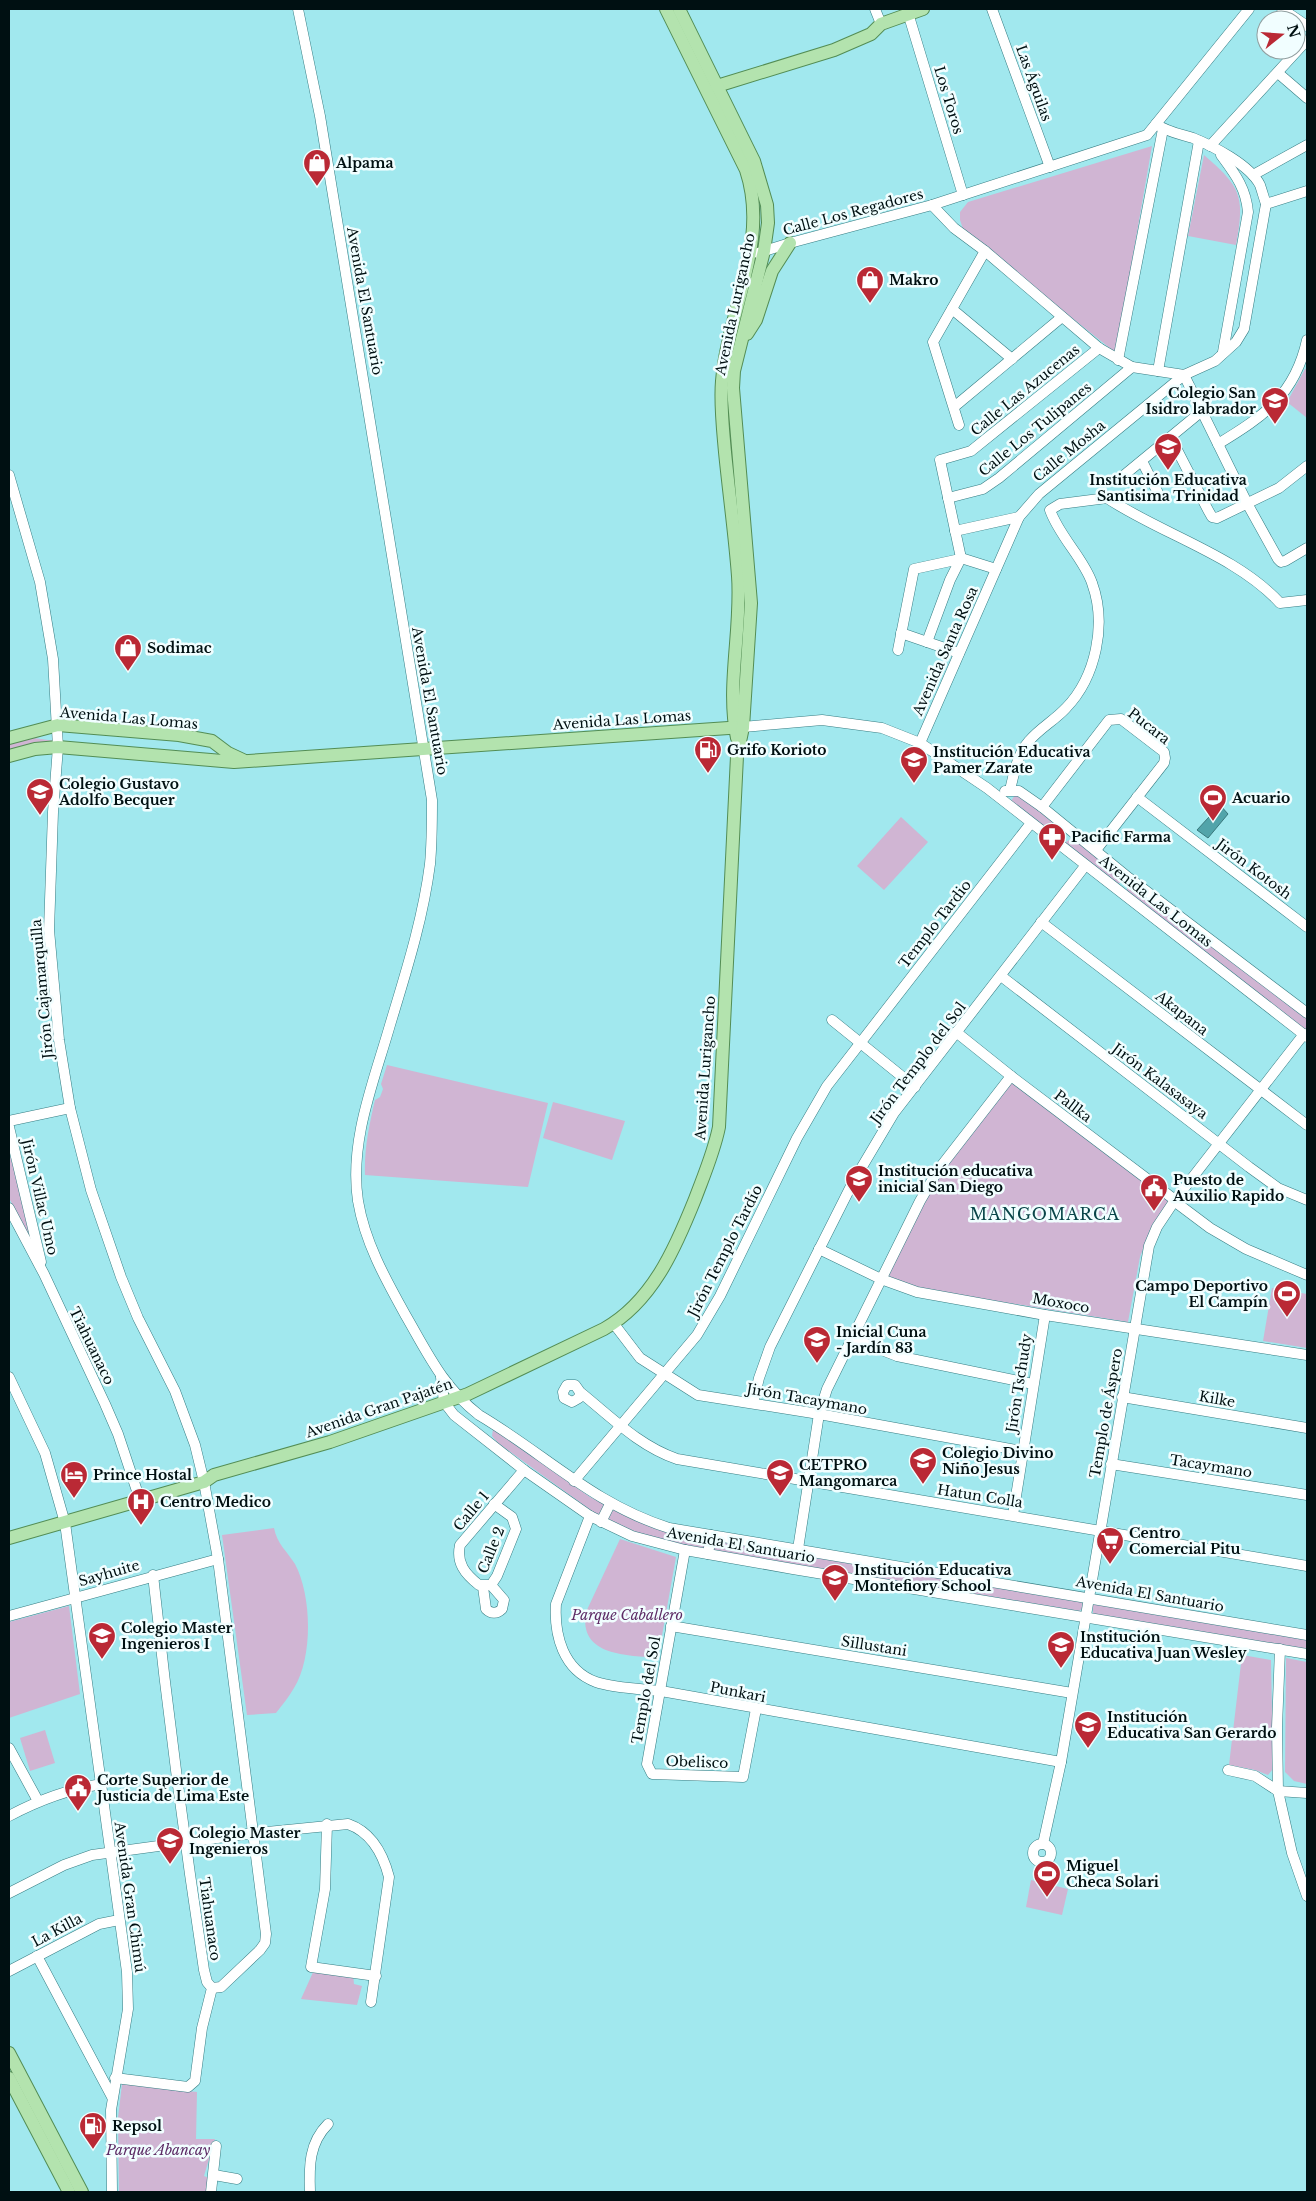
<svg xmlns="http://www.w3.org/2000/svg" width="1316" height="2201" font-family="'Libre Baskerville',serif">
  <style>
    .green { fill: #d0b5d3 }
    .water { fill: #52a4aa; stroke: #39787c }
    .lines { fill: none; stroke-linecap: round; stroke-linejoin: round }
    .minor-casing { stroke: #367d83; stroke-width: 11 }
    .major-casing { stroke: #538d54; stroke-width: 14 }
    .minor { stroke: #fff; stroke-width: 10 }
    .major { stroke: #b3e3ae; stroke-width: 12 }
    .labels { text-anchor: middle; stroke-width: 5; stroke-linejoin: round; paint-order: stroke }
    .street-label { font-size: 14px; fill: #001012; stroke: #f1feff }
    .poi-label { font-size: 14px; font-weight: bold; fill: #001012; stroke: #f1feff; text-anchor: start }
    .park-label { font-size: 14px; font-style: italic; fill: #5d2b65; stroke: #f1feff }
    .quarter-label { font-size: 16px; letter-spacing: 1px; fill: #0a4549; stroke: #f1feff }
  </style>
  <rect width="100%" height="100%" fill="#a1e8ee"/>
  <g class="green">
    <polygon points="1152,146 1116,353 964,232 960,220 960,212 968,202"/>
    <path d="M1204 155C1241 187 1245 196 1236 245L1188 236Z"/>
    <polygon points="1305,369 1307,370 1307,418 1287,402"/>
    <polygon points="34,738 55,741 9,750 9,744"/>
    <polygon points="1015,795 1020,795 1060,827 1060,834 1055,836 1011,801"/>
    <polygon points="901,817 928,842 884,890 857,866"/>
    <polygon points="1074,837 1122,877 1120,883 1115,884 1066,846 1066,842"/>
    <polygon points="1131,884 1307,1016 1307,1032 1127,893 1127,888"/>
    <path d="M387 1065 548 1103 528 1187 365 1175C364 1150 369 1125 375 1100L380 1097 383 1089 381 1084Z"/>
    <polygon points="1011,1080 1170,1199 1151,1228 1140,1257 1128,1322 915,1288 886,1278 944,1165"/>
    <polygon points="553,1102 625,1121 612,1160 543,1138"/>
    <polygon points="9,1152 32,1232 28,1235 9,1198"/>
    <polygon points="1272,1288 1307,1294 1307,1348 1263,1341"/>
    <polygon points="493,1429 590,1497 653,1528 719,1542 1080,1600 1083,1603 1082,1609 1079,1611 717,1552 649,1538 596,1514 498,1443 492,1436"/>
    <path d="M274 1528C277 1544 287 1551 295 1564 312 1596 313 1657 294 1688 289 1697 282 1705 276 1713L247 1715 222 1535Z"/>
    <path d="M620 1539 676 1557 658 1658C629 1655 578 1657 586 1612Z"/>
    <polygon points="1093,1603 1307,1638 1307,1650 1093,1615"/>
    <polygon points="69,1606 80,1694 9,1718 9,1622"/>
    <polygon points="1242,1655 1271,1660 1273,1769 1268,1775 1255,1770 1229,1765"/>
    <polygon points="1286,1658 1307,1662 1307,1784 1294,1781 1285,1772"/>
    <polygon points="45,1730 55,1763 30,1771 20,1738"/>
    <polygon points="1031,1880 1068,1889 1062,1915 1026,1907"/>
    <polygon points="314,1970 353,1974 354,1984 362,1986 357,2005 301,1999"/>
    <polygon points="122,2084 197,2092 196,2139 215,2139 204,2176 209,2178 206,2192 119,2192 118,2118"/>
  </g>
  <polygon class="water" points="1220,805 1228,814 1208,838 1197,830"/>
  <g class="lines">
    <defs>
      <g id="minor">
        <path d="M298 9 320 116 432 800C432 821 432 843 430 864 423 919 406 972 390 1025 374 1081 349 1141 358 1201 365 1243 386 1280 406 1316 428 1354 443 1387 479 1415 545 1454 593 1504 669 1528L1307 1635"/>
        <polyline points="875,9 881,24"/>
        <polyline points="992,9 1050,167"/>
        <polyline points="1282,9 1307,26"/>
        <polyline points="908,13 963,195"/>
        <polyline points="1278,73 1307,98"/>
        <polyline points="1210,146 1307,40"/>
        <path d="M1221 155C1235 174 1246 188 1248 212L1223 352"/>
        <polyline points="1253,175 1307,145"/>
        <polyline points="1266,204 1307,191"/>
        <path d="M932 205 954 228 985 251 1099 348 1132 367 1184 375 1215 361 1236 342 1244 329 1266 204C1264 198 1262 191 1260 185 1250 165 1213 146 1193 138 1180 134 1167 132 1156 124"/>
        <polyline points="758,253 790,243 932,205 1147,135 1249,9"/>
        <polyline points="952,309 1012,359"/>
        <polyline points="1118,360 1163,129"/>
        <polyline points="1158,371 1199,141"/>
        <polyline points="1184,375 1248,505 1278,559 1281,562 1285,561 1307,548"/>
        <polyline points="954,407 1062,317"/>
        <polyline points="959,425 933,342 985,251"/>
        <polyline points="1171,438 1208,510 1212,517 1217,518 1279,488 1307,466"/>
        <path d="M1218 444C1264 416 1295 395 1307 340"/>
        <polyline points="1142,461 1158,493"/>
        <polyline points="9,475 40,582 53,659 58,747 53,812 49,930 59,1040 70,1108 91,1190 121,1277 138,1318 175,1391 195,1445 204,1482 218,1559 266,1934 265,1943 260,1950 221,1987 212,1988"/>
        <polyline points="1123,476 1202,411"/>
        <polyline points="948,498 983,489 999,478 1132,367"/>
        <polyline points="955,531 1019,517"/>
        <polyline points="961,558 940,460 971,451 1099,348"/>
        <polyline points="961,558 996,569"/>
        <polyline points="901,633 959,653"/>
        <polyline points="927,642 950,580 961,558"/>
        <polyline points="898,650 914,569 960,559"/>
        <polyline points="743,727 822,720 882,728 920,743 987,788 1307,1037"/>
        <polyline points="920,743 1019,517 1039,494 1184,375"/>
        <path d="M1010 790C1014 774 1017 754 1029 741 1040 728 1055 720 1066 708 1096 677 1107 624 1092 583 1084 559 1059 536 1050 510L1060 504 1107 498C1161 534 1236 555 1280 603L1307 600"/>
        <polyline points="1005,791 1019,791 1042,807 1129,878 1307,1013"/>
        <polyline points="1137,797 1307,927"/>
        <polyline points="1042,807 1109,720 1121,719 1164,752 1165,758 1164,763 1096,850"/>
        <polyline points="1041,922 1307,1125"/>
        <polyline points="1001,976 1249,1167 1278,1188 1307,1200"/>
        <polyline points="832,1020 915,1087"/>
        <polyline points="956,1032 1011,1076 1175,1200"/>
        <polyline points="9,1121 70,1108"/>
        <polyline points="9,1127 41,1262"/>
        <polyline points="1174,1201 1210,1228 1246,1249 1307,1275"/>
        <polyline points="9,1208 44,1274 105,1404 118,1434 140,1500"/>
        <polyline points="819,1249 881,1279 917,1292 1045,1315 1307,1355"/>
        <polyline points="614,1324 640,1358 698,1395 819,1414 1022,1451"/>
        <polyline points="851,1338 897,1356 1033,1384"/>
        <polyline points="9,1377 45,1453 65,1523 127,1972 128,2009 111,2110 112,2192"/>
        <polyline points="441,1377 444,1402 454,1415 524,1470 590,1516 632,1536 685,1550 793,1569 1307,1654"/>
        <path d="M580 1392 579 1398 572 1402 564 1398 563 1392 567 1385H575L580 1392C611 1417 639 1446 677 1459L1307 1566"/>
        <polyline points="1122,1397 1307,1428"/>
        <polyline points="753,1403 759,1378 770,1347 853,1182 894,1113 1085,866"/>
        <polyline points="1111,1464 1307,1495"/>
        <polyline points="574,1481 697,1335 720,1296 797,1138 827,1086 1031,823"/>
        <polyline points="1013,1515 1045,1315"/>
        <path d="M590 1516 556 1604C554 1635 563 1670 596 1682 613 1688 642 1689 661 1691L1061 1762"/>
        <polyline points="601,1522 610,1504"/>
        <polyline points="798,1549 819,1414 827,1389 920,1201 938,1170 1011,1076"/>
        <polyline points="685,1550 647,1764 652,1774 743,1777 756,1709"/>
        <polyline points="708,1554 711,1535"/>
        <path d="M491 1585H479C465 1574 456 1563 460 1545L524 1470"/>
        <polyline points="491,1585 497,1576 516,1529 512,1517 494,1504"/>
        <path d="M483 1587 486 1609C491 1614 497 1614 502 1609L504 1600 491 1585"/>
        <polyline points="9,1616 218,1559"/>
        <polyline points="671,1626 1072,1693"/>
        <polyline points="1280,1649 1277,1727 1278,1791 1292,1853 1307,1896"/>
        <polyline points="9,1748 38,1801"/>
        <polyline points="1228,1770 1255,1776 1278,1791 1307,1793"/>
        <path d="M9 1816C39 1800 68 1789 102 1784"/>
        <polyline points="327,1824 325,1889 311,1967 376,1976"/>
        <polyline points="1043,1844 1061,1762 1149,1246 1157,1227 1175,1200 1304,1034"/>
        <circle cx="1042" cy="1853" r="9"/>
        <path d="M9 1893 64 1865 92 1855 247 1834 348 1824C371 1832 383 1854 389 1877L371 2002"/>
        <polyline points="37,1956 112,2097"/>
        <polyline points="9,1971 99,1924 119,1920"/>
        <path d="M115 2078 188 2087 195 2081 202 2028 212 1988 207 1982 204 1970C184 1838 167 1707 153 1575"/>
        <polyline points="214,2175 237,2179"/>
        <polyline points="211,2192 216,2146"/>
        <path d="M310 2192C309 2166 309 2143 328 2124"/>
      </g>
      <g id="major">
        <path d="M666 9 746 170C770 242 728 309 722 381 720 404 723 429 725 452 729 493 735 535 738 576 742 629 726 687 737 738"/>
        <polyline points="717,86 834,50 871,34 881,24 923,9"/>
        <polyline points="747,334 756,320 772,271 790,243"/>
        <polyline points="9,738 58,725 179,735 212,741 228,753 243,760"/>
        <polyline points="9,756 35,749 58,747 234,762 743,727"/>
        <path d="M9 1538 204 1482 214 1475 330 1442 468 1394 604 1329C652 1302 675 1249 695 1199 704 1175 714 1152 719 1127L737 756 743 727 751 603 733 388 734 371 764 251 768 223 767 205 754 161 679 9"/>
        <polyline points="9,2053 82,2192"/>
        <polyline points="9,2078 69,2192"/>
      </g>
    </defs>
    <use href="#minor" class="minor-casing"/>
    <use href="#major" class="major-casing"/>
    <use href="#minor" class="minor"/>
    <use href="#major" class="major"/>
  </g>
  <defs>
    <symbol id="shop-pin" viewBox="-11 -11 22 30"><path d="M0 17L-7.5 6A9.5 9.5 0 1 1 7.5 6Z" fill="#ba2935" stroke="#f1feff"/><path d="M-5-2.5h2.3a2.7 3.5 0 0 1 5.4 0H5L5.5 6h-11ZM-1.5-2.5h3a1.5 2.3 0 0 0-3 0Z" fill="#fff"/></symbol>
    <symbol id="school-pin" viewBox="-11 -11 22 30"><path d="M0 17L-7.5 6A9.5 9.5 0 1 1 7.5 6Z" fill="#ba2935" stroke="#f1feff"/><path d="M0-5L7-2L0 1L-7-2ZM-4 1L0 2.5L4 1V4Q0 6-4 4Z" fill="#fff"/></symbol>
    <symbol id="fuel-pin" viewBox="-11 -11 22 30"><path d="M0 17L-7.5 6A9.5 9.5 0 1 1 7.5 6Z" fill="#ba2935" stroke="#f1feff"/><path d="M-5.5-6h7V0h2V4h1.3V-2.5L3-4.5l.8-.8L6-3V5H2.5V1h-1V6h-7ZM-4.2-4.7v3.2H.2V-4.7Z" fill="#fff"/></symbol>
    <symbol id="stadium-pin" viewBox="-11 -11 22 30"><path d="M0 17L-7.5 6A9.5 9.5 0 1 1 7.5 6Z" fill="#ba2935" stroke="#f1feff"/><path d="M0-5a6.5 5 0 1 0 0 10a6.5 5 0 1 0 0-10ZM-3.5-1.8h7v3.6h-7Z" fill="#fff"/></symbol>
    <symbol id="pharmacy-pin" viewBox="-11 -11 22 30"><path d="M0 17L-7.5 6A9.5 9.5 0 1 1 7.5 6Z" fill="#ba2935" stroke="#f1feff"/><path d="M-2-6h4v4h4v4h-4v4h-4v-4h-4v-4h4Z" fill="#fff"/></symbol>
    <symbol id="civic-pin" viewBox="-11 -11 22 30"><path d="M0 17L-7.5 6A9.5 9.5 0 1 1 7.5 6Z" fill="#ba2935" stroke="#f1feff"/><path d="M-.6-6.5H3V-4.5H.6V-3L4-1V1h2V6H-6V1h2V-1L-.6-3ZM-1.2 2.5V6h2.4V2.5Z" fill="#fff"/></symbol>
    <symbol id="university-pin" viewBox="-11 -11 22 30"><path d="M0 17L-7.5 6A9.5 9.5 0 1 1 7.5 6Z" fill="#ba2935" stroke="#f1feff"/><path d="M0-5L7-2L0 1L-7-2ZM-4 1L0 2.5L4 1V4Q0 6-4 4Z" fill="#fff"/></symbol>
    <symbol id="hotel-pin" viewBox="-11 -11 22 30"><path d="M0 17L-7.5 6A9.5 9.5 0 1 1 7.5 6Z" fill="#ba2935" stroke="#f1feff"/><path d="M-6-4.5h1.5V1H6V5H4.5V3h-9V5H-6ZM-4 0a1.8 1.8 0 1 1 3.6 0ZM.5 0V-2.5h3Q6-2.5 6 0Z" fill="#fff"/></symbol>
    <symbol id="hospital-pin" viewBox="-11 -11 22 30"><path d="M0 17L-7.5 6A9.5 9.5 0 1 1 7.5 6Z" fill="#ba2935" stroke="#f1feff"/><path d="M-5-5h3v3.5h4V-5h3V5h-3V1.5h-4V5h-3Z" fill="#fff"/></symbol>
    <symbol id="supermarket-pin" viewBox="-11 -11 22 30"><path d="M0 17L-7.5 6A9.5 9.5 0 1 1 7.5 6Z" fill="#ba2935" stroke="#f1feff"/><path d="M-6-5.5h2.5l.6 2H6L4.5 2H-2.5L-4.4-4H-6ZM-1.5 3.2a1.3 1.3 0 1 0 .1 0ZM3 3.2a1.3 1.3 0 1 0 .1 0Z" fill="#fff"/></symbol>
  </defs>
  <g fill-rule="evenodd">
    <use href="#shop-pin" x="301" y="147" width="32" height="43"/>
    <use href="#shop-pin" x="854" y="264" width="32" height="43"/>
    <use href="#school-pin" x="1259" y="385" width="32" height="43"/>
    <use href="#school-pin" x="1152" y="431" width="32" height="43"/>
    <use href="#shop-pin" x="112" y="632" width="32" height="43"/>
    <use href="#fuel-pin" x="692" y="734" width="32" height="43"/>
    <use href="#school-pin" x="898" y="744" width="32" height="43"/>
    <use href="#school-pin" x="24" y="776" width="32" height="43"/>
    <use href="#stadium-pin" x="1197" y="782" width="32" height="43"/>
    <use href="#pharmacy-pin" x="1036" y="821" width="32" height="43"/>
    <use href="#school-pin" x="843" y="1163" width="32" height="43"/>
    <use href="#civic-pin" x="1138" y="1172" width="32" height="43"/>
    <use href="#stadium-pin" x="1271" y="1278" width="32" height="43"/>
    <use href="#school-pin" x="801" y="1324" width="32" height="43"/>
    <use href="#school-pin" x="907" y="1445" width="32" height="43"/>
    <use href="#university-pin" x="764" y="1457" width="32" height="43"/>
    <use href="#hotel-pin" x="58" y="1459" width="32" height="43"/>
    <use href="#hospital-pin" x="125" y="1486" width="32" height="43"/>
    <use href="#supermarket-pin" x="1094" y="1525" width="32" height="43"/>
    <use href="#school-pin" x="819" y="1562" width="32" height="43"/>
    <use href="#school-pin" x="86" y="1620" width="32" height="43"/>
    <use href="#school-pin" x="1045" y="1629" width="32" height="43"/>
    <use href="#school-pin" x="1072" y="1709" width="32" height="43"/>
    <use href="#civic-pin" x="62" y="1772" width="32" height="43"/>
    <use href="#school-pin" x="154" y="1825" width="32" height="43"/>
    <use href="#stadium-pin" x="1031" y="1858" width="32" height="43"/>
    <use href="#fuel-pin" x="77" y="2110" width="32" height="43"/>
  </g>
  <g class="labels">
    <g class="street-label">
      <text transform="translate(1034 83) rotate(70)" y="5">Las Águilas</text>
      <text transform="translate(949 100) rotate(73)" y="5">Los Toros</text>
      <text transform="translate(853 212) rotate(-15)" y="5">Calle Los Regadores</text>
      <text transform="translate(365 301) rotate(80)" y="5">Avenida El Santuario</text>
      <text transform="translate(735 304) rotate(-78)" y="5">Avenida Lurigancho</text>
      <text transform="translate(1025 390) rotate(-39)" y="5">Calle Las Azucenas</text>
      <text transform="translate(1035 429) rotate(-39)" y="5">Calle Los Tulipanes</text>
      <text transform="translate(1069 451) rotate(-39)" y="5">Calle Mosha</text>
      <text transform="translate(945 651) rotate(-66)" y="5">Avenida Santa Rosa</text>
      <text transform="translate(430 701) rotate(80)" y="5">Avenida El Santuario</text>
      <text transform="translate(129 718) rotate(5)" y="5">Avenida Las Lomas</text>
      <text transform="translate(622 720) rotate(-4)" y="5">Avenida Las Lomas</text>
      <text transform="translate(1149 726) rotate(38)" y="5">Pucara</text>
      <text transform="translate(1254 869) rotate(37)" y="5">Jirón Kotosh</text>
      <text transform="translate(1156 901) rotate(38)" y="5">Avenida Las Lomas</text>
      <text transform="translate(935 924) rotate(-52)" y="5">Templo Tardio</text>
      <text transform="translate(42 989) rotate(-95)" y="5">Jirón Cajamarquilla</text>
      <text transform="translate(1182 1013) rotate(38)" y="5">Akapana</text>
      <text transform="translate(918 1063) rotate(-53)" y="5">Jirón Templo del Sol</text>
      <text transform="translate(705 1068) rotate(-86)" y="5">Avenida Lurigancho</text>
      <text transform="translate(1160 1081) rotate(37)" y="5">Jirón Kalasasaya</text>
      <text transform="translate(1073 1106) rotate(37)" y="5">Pallka</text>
      <text transform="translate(40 1197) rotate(77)" y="5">Jirón Villac Umo</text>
      <text transform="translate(725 1251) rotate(-63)" y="5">Jirón Templo Tardío</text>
      <text transform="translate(1061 1303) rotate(10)" y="5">Moxoco</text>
      <text transform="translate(92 1346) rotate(64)" y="5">Tiahuanaco</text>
      <text transform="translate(1019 1383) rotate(-81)" y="5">Jirón Tschudy</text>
      <text transform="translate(807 1399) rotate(10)" y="5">Jirón Tacaymano</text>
      <text transform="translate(1217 1399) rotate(10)" y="5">Kilke</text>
      <text transform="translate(379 1408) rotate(-19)" y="5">Avenida Gran Pajatén</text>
      <text transform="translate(1106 1413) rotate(-80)" y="5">Templo de Áspero</text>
      <text transform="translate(1211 1466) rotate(9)" y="5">Tacaymano</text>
      <text transform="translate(980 1496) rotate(9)" y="5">Hatun Colla</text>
      <text transform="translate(471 1511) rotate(-50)" y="5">Calle 1</text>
      <text transform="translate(741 1545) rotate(10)" y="5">Avenida El Santuario</text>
      <text transform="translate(491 1550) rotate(-68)" y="5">Calle 2</text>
      <text transform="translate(109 1573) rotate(-16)" y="5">Sayhuite</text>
      <text transform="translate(1150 1594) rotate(10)" y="5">Avenida El Santuario</text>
      <text transform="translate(874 1646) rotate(9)" y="5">Sillustani</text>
      <text transform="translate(646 1690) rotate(-80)" y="5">Templo del Sol</text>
      <text transform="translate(738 1692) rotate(11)" y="5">Punkari</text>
      <text transform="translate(697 1762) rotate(2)" y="5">Obelisco</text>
      <text transform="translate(130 1897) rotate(82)" y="5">Avenida Gran Chimú</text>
      <text transform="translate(210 1919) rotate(82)" y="5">Tiahuanaco</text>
      <text transform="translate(57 1930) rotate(-28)" y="5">La Killa</text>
    </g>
    <g class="poi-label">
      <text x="336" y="168">Alpama</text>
      <text x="889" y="285">Makro</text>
      <text x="1256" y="398" text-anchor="end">Colegio San<tspan x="1256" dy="16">Isidro labrador</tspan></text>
      <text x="1168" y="485" text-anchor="middle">Institución Educativa<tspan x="1168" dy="16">Santisima Trinidad</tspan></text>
      <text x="147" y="653">Sodimac</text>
      <text x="727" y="755">Grifo Korioto</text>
      <text x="933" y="757">Institución Educativa<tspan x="933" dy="16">Pamer Zarate</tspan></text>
      <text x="59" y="789">Colegio Gustavo<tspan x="59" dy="16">Adolfo Becquer</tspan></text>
      <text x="1232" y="803">Acuario</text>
      <text x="1071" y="842">Pacific Farma</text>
      <text x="878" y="1176">Institución educativa<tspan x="878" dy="16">inicial San Diego</tspan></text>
      <text x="1173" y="1185">Puesto de<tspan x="1173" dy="16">Auxilio Rapido</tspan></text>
      <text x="1268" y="1291" text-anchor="end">Campo Deportivo<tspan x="1268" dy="16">El Campín</tspan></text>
      <text x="836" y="1337">Inicial Cuna<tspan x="836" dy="16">- Jardín 83</tspan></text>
      <text x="942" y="1458">Colegio Divino<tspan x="942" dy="16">Niño Jesus</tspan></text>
      <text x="799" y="1470">CETPRO<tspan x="799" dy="16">Mangomarca</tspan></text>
      <text x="93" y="1480">Prince Hostal</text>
      <text x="160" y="1507">Centro Medico</text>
      <text x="1129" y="1538">Centro<tspan x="1129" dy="16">Comercial Pitu</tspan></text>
      <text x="854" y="1575">Institución Educativa<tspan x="854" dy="16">Montefiory School</tspan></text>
      <text x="121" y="1633">Colegio Master<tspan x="121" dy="16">Ingenieros I</tspan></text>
      <text x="1080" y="1642">Institución<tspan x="1080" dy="16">Educativa Juan Wesley</tspan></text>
      <text x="1107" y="1722">Institución<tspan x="1107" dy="16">Educativa San Gerardo</tspan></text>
      <text x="97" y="1785">Corte Superior de<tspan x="97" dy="16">Justicia de Lima Este</tspan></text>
      <text x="189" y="1838">Colegio Master<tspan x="189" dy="16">Ingenieros</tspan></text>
      <text x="1066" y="1871">Miguel<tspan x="1066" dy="16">Checa Solari</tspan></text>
      <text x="112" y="2131">Repsol</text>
    </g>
    <g class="park-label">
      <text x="627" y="1620">Parque Caballero</text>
      <text x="158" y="2155">Parque Abancay</text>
    </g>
    <g class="quarter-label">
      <text x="1045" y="1220">MANGOMARCA</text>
    </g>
  </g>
  <rect width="1316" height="2201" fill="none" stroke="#001012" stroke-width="20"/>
  <g transform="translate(1281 35) rotate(73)"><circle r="24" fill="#f1feff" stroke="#919fa0"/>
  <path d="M0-4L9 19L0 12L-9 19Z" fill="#ba2935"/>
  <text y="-8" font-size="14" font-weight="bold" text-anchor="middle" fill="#001012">N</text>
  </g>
</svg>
